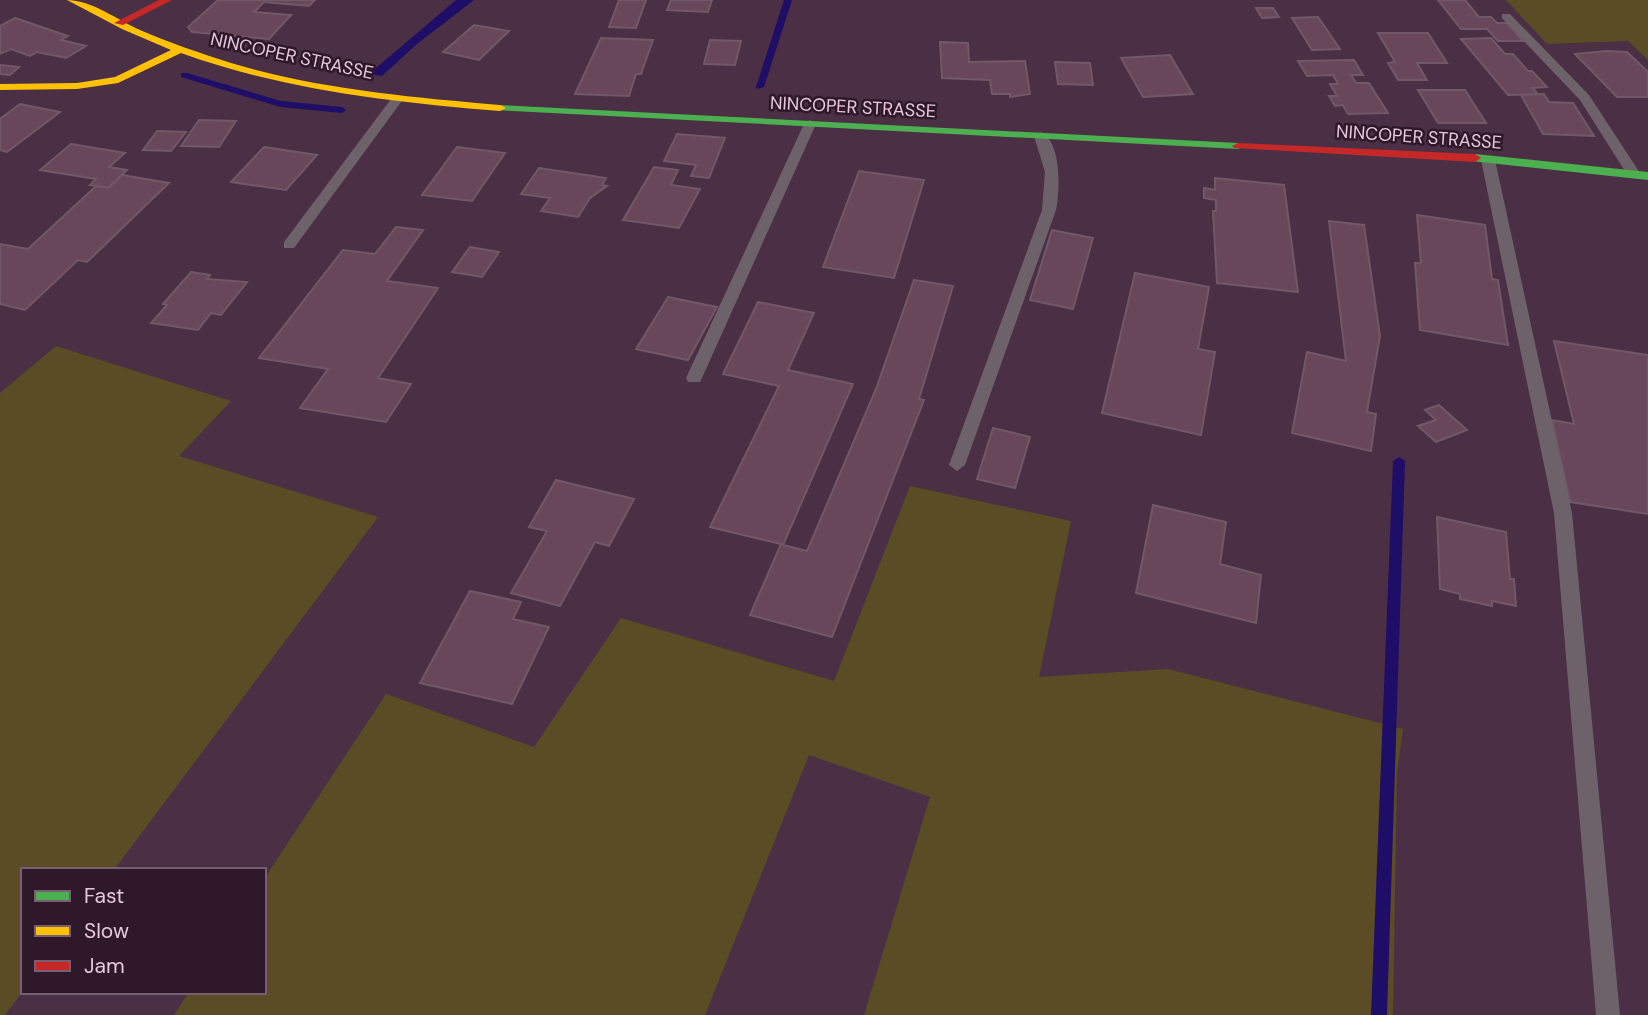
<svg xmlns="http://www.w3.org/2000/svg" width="1648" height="1015" font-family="'DM Sans',sans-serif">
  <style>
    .green { fill: #5b4c25 }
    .water { fill: #1e0e67 }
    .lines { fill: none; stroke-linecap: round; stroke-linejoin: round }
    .stream { fill: #1e0e67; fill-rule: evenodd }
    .building { fill: #68475a; stroke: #715867; stroke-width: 2 }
    .lane { fill: #6e626a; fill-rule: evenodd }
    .fast { fill: #4caf50; fill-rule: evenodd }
    .slow { fill: #ffc107; fill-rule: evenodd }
    .jam { fill: #c62828; fill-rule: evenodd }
    .labels { text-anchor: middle; stroke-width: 5; stroke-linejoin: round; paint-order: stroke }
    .far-street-label { font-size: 18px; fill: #e6c7de; stroke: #2e1829 }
  </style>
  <rect width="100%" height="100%" fill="#4b2f45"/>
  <g class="green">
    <polygon points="1506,0 1648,0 1648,60 1628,41 1547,44"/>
    <polygon points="56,346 231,401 179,456 378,517 114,870 23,870 23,991 5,1015 0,1015 0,393"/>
    <polygon points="910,486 1071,521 1039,677 1168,669 1403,729 1397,773 1393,1015 864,1015 930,797 809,755 705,1015 174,1015 189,992 264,992 264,879 386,694 534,747 621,618 834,681"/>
  </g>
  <polygon class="water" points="456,0 474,0 417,44 382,76 369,74"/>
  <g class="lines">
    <g class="stream">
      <polygon points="784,0 792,0 764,87 757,89 756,87"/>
      <polygon points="181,73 187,73 281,101 342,107 346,110 342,113 280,107 181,77"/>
      <polygon points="1399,457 1405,461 1387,1015 1371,1015 1393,461"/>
    </g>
  </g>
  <g class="building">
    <polygon points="218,0 315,0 309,6 264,2 254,12 291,15 269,39 192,32 188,27"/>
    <polygon points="619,0 646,0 636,28 609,27"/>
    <polygon points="671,0 712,0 708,12 667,10"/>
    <polygon points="1438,0 1465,0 1479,17 1491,17 1497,23 1507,23 1523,41 1498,41 1487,29 1461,29"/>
    <polygon points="1256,8 1273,8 1279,17 1262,18"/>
    <polygon points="1318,17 1340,49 1312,50 1292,18"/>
    <polygon points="15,18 68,36 61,40 86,46 66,58 37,52 30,56 11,49 0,54 0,26"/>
    <polygon points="474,25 509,31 479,60 443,52"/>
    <polygon points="1378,33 1428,33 1447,63 1417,63 1427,80 1398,80 1388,63 1395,62"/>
    <polygon points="601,38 653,40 641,74 636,74 629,96 575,94"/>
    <polygon points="1491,38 1505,54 1513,54 1528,71 1532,71 1547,87 1532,88 1538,94 1508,95 1461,39"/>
    <polygon points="710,40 741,41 735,65 704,64"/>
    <polygon points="940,42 968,43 969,62 1025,61 1030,94 1010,97 1010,94 992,94 990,80 942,78"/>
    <polygon points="1607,51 1627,52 1648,72 1648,97 1617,97 1575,54"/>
    <polygon points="1170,55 1193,94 1143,97 1121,58"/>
    <polygon points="1354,60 1363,75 1351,75 1356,83 1369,83 1388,113 1348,114 1343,105 1335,106 1329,96 1337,96 1330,84 1338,84 1333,75 1307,76 1298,61"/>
    <polygon points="1055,62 1090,63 1093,85 1058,84"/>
    <polygon points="0,65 19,67 10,75 0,74"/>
    <polygon points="1418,90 1465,90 1486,123 1438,123"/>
    <polygon points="1544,94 1549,102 1573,103 1594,136 1543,134 1521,95"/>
    <polygon points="20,104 60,112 7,152 0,150 0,119"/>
    <polygon points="199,120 236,121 219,147 181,146"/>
    <polygon points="157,131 186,132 171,151 143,150"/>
    <polygon points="677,134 725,138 709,178 691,176 696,165 664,161"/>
    <polygon points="71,144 125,153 109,167 127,170 108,188 90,185 96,179 40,170"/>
    <polygon points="264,147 317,155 286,190 231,182"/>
    <polygon points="457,147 505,153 472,201 422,195"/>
    <polygon points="654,167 678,170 671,185 700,189 679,228 623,220"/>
    <polygon points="539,168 606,178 602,185 607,186 590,198 578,217 541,211 550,198 521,194"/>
    <polygon points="859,171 924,180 894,278 823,267"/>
    <polygon points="122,175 169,183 87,262 78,260 25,310 0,304 0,244 28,249 96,186 108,188"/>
    <polygon points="1215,178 1284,185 1298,292 1217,283 1213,211 1216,211 1216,200 1204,198 1204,188 1215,190"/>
    <polygon points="1417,215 1485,225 1492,279 1498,280 1508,345 1420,330 1415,263 1421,263"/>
    <polygon points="1329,221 1364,225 1380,336 1367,412 1376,414 1371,451 1292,433 1307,352 1346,361"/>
    <polygon points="396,227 423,230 387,281 438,288 378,378 411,384 386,422 300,408 328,369 259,358 343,250 375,254"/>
    <polygon points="1052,230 1093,238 1073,309 1030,300"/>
    <polygon points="470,247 499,252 482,277 452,272"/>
    <polygon points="191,272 210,275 207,279 247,282 221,315 211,313 198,330 151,323 167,305 163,304"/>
    <polygon points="1135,273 1209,287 1198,349 1215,352 1201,435 1102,413"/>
    <polygon points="914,280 953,286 919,399 924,400 832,637 750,615 781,544 710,527 779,386 723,374 758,302 814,313 788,370 853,384 783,545 807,551 876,389"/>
    <polygon points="668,297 717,307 688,360 636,349"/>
    <polygon points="1554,341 1648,355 1648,514 1570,502 1552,420 1574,424"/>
    <polygon points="1439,405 1467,430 1436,442 1418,426 1436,420 1425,410"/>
    <polygon points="993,428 1030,437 1015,488 977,479"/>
    <polygon points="556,480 634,499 609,546 595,542 560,606 511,593 547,531 529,527"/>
    <polygon points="1153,505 1226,522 1220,564 1261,575 1256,623 1136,593"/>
    <polygon points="1437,517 1506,532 1510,579 1514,579 1516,606 1492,601 1492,606 1460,599 1460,594 1440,589"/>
    <polygon points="470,591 521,602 513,619 549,627 512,704 420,683"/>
  </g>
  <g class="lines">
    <g class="lane">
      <polygon points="1502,14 1510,14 1589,95 1640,173 1638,176 1628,176 1580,100 1502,18"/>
      <polygon points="394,95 404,98 294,248 284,248 284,242"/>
      <polygon points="810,120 816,124 702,378 700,382 688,382 686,378 804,124"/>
      <path d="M1040 132C1062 140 1060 191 1056 210L965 465 957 471 949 465 1042 210 1045 172 1034 136Z"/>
      <polygon points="1488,156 1495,160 1572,513 1620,1015 1596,1015 1554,513 1481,160"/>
    </g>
    <g class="fast">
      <polygon points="500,105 1238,143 1244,146 1238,149 496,110 494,108"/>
      <polygon points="1475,154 1648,172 1648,180 1471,161 1469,158"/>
    </g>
    <path class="slow" d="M67 0C92 0 117 20 140 30 170 43 200 53 231 63 318 89 410 97 500 105L506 108 500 111C392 102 284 90 181 53L118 83 77 89 0 90V84L77 83 115 77 171 50 122 29Z"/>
    <g class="jam">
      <polygon points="159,0 172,0 123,25 114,23"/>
      <polygon points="1238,143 1475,154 1481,158 1475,162 1234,148 1232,146"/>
    </g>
  </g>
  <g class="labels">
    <g class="far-street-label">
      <text transform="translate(292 56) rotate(12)" y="6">NINCOPER STRASSE</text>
      <text transform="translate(853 107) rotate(3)" y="6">NINCOPER STRASSE</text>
      <text transform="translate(1419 137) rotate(4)" y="6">NINCOPER STRASSE</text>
    </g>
  </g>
  <rect x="21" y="868" width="245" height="126" fill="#2e1829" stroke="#785e71" stroke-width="2"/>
  <rect x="35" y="891" width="35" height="10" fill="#4caf50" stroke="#785e71" stroke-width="2"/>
  <text x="84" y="903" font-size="21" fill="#e6c7de">Fast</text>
  <rect x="35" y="926" width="35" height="10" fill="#ffc107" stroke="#785e71" stroke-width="2"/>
  <text x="84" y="938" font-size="21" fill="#e6c7de">Slow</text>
  <rect x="35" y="961" width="35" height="10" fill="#c62828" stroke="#785e71" stroke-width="2"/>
  <text x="84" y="973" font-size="21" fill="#e6c7de">Jam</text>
</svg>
